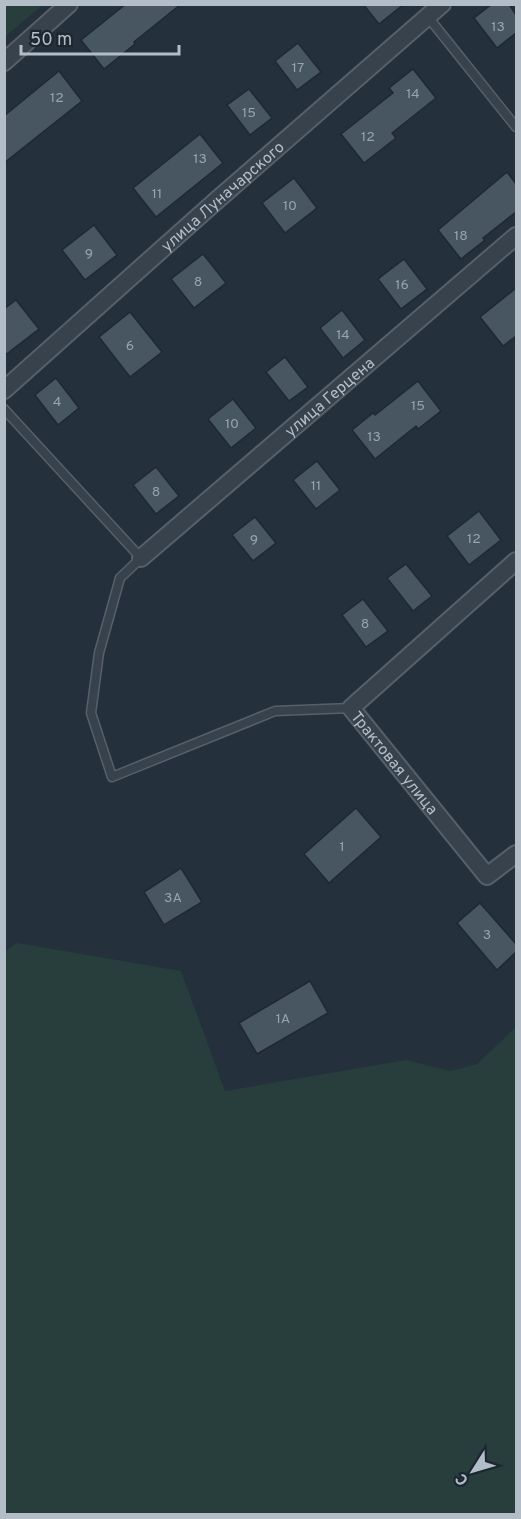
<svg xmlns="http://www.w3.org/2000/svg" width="521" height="1519" font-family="Overpass,sans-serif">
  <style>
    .green { fill: #273e3d }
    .building { fill: #485662; stroke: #1f2933; stroke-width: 1.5 }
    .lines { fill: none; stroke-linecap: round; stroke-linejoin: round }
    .lane-casing { stroke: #56606a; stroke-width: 11 }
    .street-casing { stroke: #56606a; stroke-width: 20 }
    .lane { stroke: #38424c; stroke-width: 8 }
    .street { stroke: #38424c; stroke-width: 16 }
    .labels { text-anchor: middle; stroke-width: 5; stroke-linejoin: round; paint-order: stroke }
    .number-label { font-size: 14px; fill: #98a3ae }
    .street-label { font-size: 16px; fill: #b3bdc7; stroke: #1d2731 }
  </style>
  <rect width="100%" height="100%" fill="#24303b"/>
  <g class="green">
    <polygon points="5,4 42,4 42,5 5,37"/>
    <polygon points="17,943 181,971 225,1091 406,1060 450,1071 477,1064 516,1027 516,1514 5,1514 4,952"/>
  </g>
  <g class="building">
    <polygon points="126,4 181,4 134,42 135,44 104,69 81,40"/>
    <polygon points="363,4 404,4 379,24"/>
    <polygon points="492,4 509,4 516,15 516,33 497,48 474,18"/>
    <polygon points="298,43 321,72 297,90 275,61"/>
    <polygon points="413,69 436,98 392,133 396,138 364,163 341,134 393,93 389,88"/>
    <polygon points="59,71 82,101 4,163 4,116"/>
    <polygon points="249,89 272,118 250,135 227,105"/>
    <polygon points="200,134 223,163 156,217 133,188"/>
    <polygon points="507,172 516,184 516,212 483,238 485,240 461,259 438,230"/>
    <polygon points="294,178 317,208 285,233 262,203"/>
    <polygon points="94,225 117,255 85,280 62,250"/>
    <polygon points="203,254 226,283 194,308 171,279"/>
    <polygon points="404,259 427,289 401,309 378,279"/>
    <polygon points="516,288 516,336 503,346 480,317"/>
    <polygon points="16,300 39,329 4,356 4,309"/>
    <polygon points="342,310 365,340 343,358 320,328"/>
    <polygon points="130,312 162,352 130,377 99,337"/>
    <polygon points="285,357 308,387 289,401 266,372"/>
    <polygon points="56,378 79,408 58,425 35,395"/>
    <polygon points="418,381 441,411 418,429 416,426 375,459 352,430 373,413 375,415"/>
    <polygon points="233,399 256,428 231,448 208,419"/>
    <polygon points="317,461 340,490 316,509 293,480"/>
    <polygon points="156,467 179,496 156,514 133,485"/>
    <polygon points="479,511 501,540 469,565 447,536"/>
    <polygon points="255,517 276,543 253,561 232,535"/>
    <polygon points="406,564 432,596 413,611 387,578"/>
    <polygon points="363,599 388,631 366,647 342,615"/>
    <polygon points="356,808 381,837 329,883 304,854"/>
    <polygon points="181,868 202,902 164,925 144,892"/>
    <polygon points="480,903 516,944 516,952 497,970 457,923"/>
    <polygon points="310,981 328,1013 257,1054 239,1023"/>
  </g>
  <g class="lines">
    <defs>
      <g id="lane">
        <polyline points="428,17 516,127"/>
        <polyline points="4,409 141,558 120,578 99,653 91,713 112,777 275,711 351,708"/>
      </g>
      <g id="street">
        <polyline points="4,62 69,4"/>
        <path id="s1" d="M4 390 217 200 442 4"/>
        <path id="s2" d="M141 558 516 236"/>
        <path id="s3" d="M516 561 351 708 487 876 516 854"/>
      </g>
    </defs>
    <use href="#lane" class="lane-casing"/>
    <use href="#street" class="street-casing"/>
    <use href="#lane" class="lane"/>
    <use href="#street" class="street"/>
  </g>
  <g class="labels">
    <g class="number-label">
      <text x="498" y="31">13</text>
      <text x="298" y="72">17</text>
      <text x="413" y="98">14</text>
      <text x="57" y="102">12</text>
      <text x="249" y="117">15</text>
      <text x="368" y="141">12</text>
      <text x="200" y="163">13</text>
      <text x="157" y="198">11</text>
      <text x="290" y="210">10</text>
      <text x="461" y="240">18</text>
      <text x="89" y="258">9</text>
      <text x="198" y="286">8</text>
      <text x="402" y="289">16</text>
      <text x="343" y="339">14</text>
      <text x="130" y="350">6</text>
      <text x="57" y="406">4</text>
      <text x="418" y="410">15</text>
      <text x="232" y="428">10</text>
      <text x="374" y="441">13</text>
      <text x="316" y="490">11</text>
      <text x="156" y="496">8</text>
      <text x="474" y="543">12</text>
      <text x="254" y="544">9</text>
      <text x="365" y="628">8</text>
      <text x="342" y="851">1</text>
      <text x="173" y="902">3А</text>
      <text x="487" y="939">3</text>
      <text x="283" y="1023">1А</text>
    </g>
    <g class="street-label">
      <text dy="6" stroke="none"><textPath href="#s1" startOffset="292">улица Луначарского</textPath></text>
      <text dy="6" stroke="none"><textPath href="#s2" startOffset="248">улица Герцена</textPath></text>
      <text dy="6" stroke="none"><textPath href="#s3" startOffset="291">Трактовая улица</textPath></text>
    </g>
  </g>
  <rect width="521" height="1519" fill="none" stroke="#b3bdc7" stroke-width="12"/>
  <g transform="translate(473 1471) rotate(233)" stroke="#1d2731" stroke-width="4.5" paint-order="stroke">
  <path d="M0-4.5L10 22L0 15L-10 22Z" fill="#b3bdc7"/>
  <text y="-9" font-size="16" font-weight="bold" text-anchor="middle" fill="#b3bdc7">С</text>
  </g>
  <path d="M21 45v9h158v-9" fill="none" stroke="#b3bdc7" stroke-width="3"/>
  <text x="30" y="45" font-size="18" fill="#b3bdc7" stroke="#1d2731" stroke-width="4.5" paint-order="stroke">50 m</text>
</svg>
